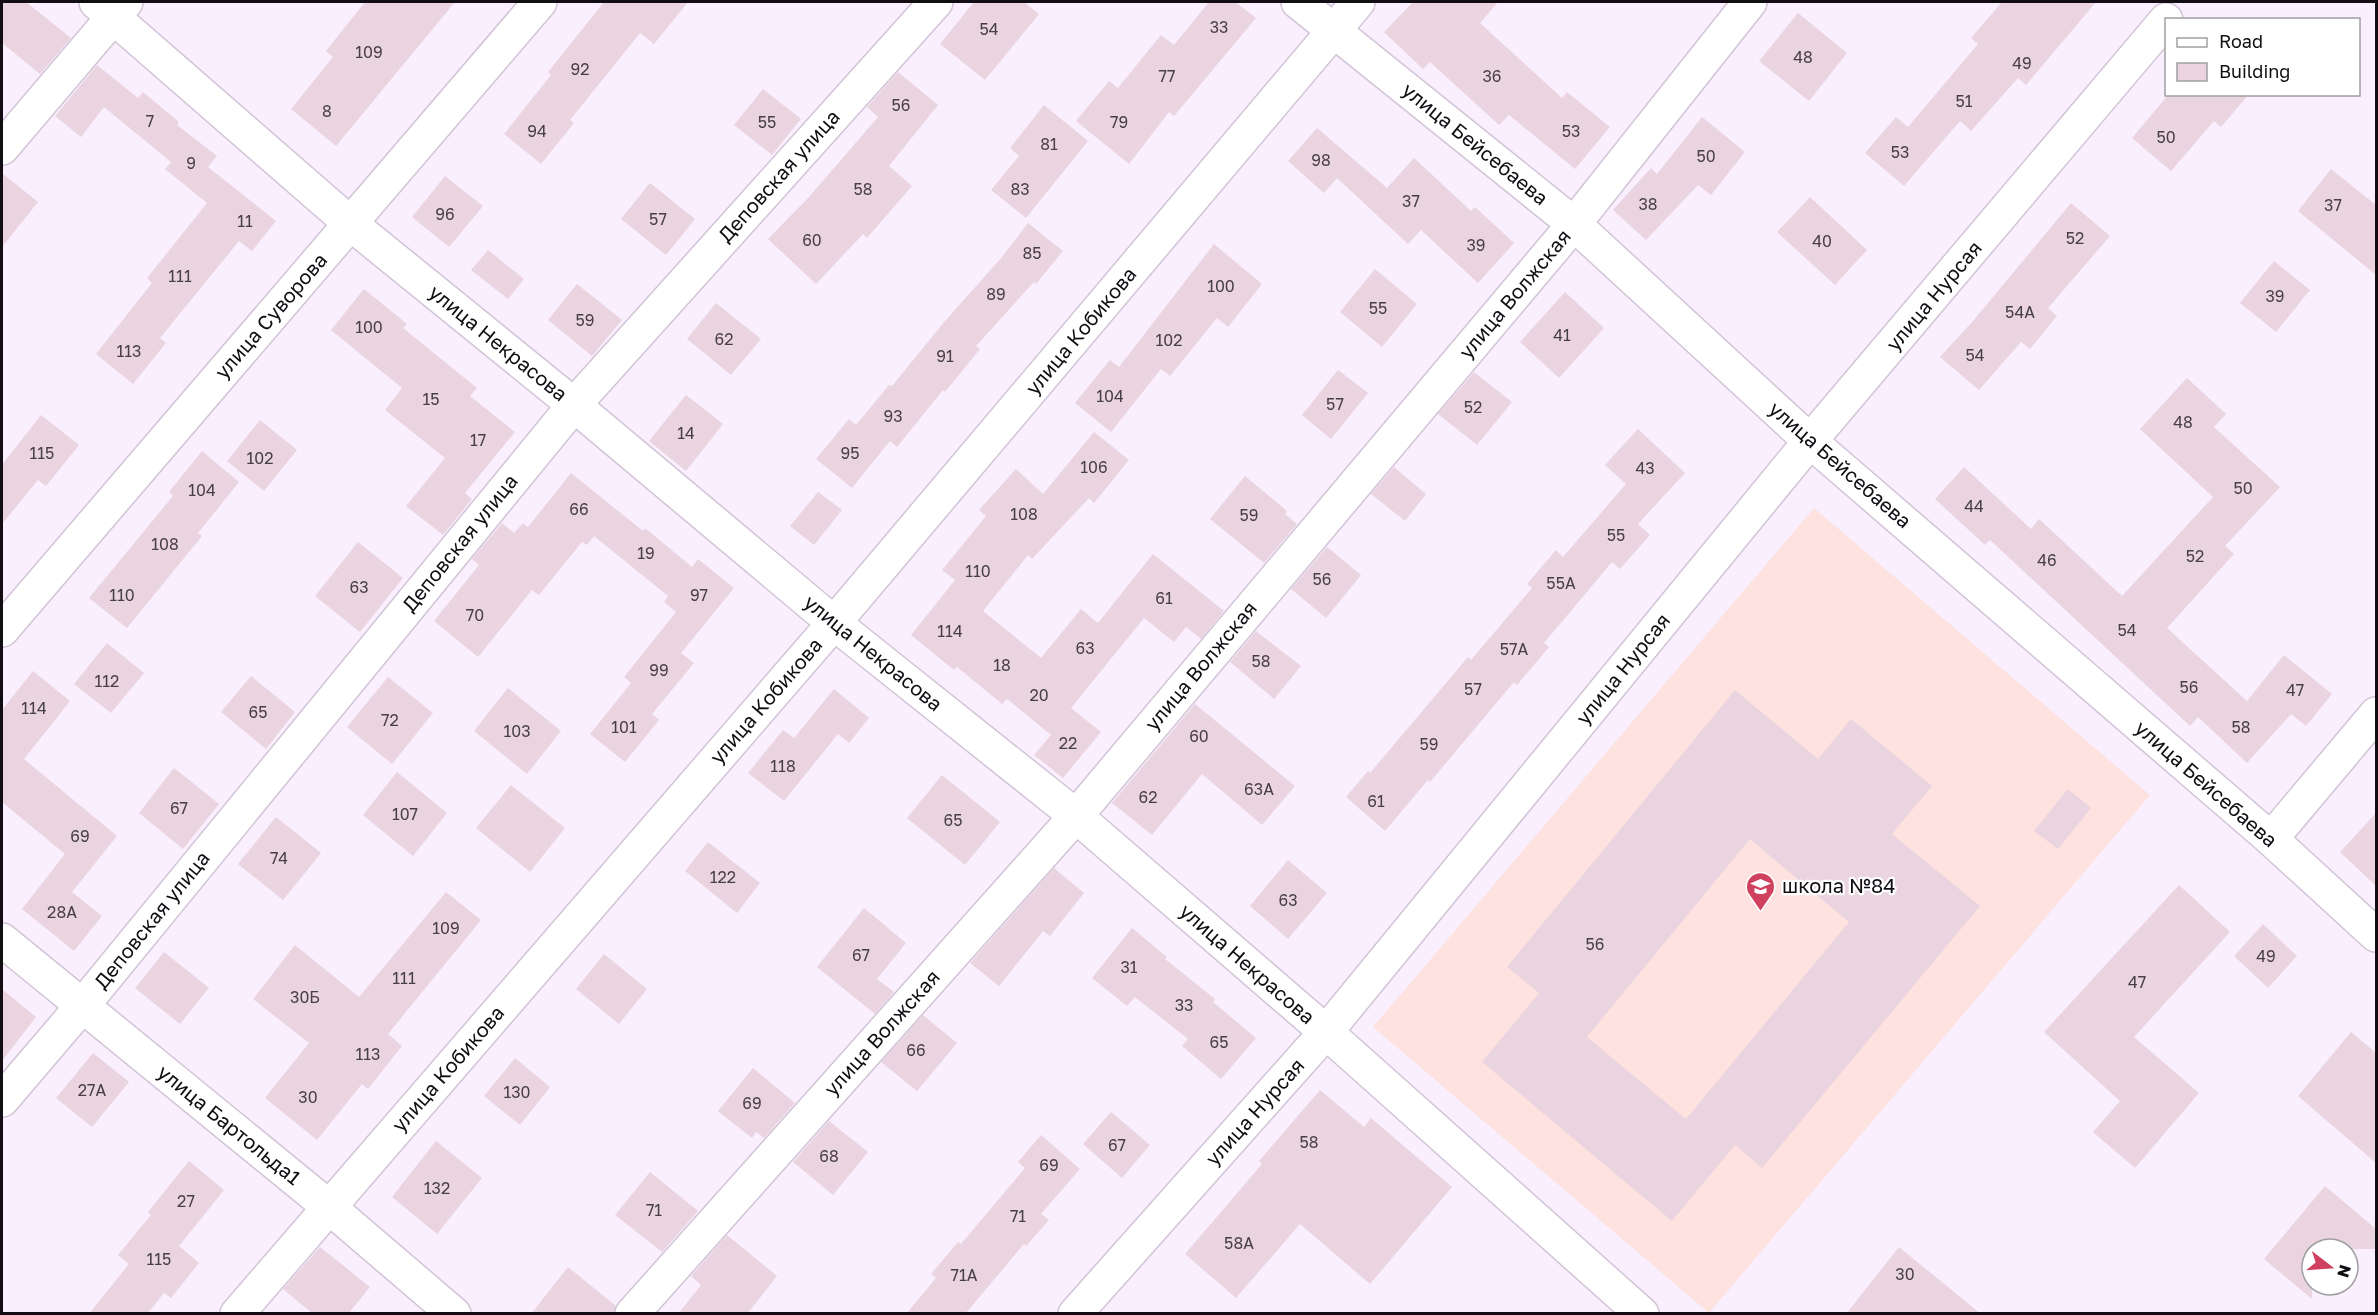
<svg xmlns="http://www.w3.org/2000/svg" width="2378" height="1315" font-family="'Golos Text',sans-serif">
  <style>
    .education { fill: #fde2df }
    .building { fill: #ead4df; fill-rule: evenodd }
    .lines { fill: none; stroke-linecap: round; stroke-linejoin: round }
    .minor-casing { stroke: #d1c4d6; stroke-width: 36 }
    .minor { stroke: #fff; stroke-width: 33 }
    .labels { text-anchor: middle; stroke-width: 4.5; stroke-linejoin: round; paint-order: stroke }
    .number-label { font-size: 16px; fill: #473f46 }
    .street-label { font-size: 20px; fill: #110d13; stroke: #fff }
    .poi-label { font-size: 20px; fill: #110d13; stroke: #fff; text-anchor: start }
  </style>
  <rect width="100%" height="100%" fill="#faeffe"/>
  <polygon class="education" points="1814,508 2150,795 1709,1313 1373,1027"/>
  <g class="building">
    <polygon points="2,2 26,2 71,38 40,74 2,43"/>
    <polygon points="365,2 455,2 336,146 291,109 333,57 326,51"/>
    <polygon points="604,2 688,2 654,44 640,33 570,120 574,123 541,164 504,134 551,75 548,72"/>
    <polygon points="974,2 1024,2 1039,14 985,80 940,44"/>
    <polygon points="1209,2 1235,2 1256,18 1174,116 1169,112 1129,164 1076,121 1109,81 1118,88 1161,35 1174,45"/>
    <polygon points="1413,2 1498,2 1480,23 1562,98 1567,92 1610,127 1575,169 1509,115 1499,125 1430,62 1423,69 1384,32"/>
    <polygon points="2002,2 2096,2 2026,85 2018,78 1971,131 1960,121 1904,186 1865,153 1896,117 1908,127 1978,44 1971,38"/>
    <polygon points="1798,13 1847,53 1809,101 1759,61"/>
    <polygon points="97,65 138,98 143,92 179,122 177,125 217,156 208,167 276,221 252,251 239,241 160,338 166,343 133,384 96,354 152,283 147,278 207,203 165,169 171,162 104,107 81,137 55,116"/>
    <polygon points="898,72 938,105 889,166 912,186 867,238 863,234 816,284 768,239 809,197 878,117 867,107"/>
    <polygon points="763,89 801,119 772,155 734,125"/>
    <polygon points="2169,94 2249,94 2221,127 2214,121 2171,171 2132,138"/>
    <polygon points="1044,105 1088,141 1026,218 991,190 1019,156 1010,148"/>
    <polygon points="1702,117 1745,152 1711,195 1698,185 1646,240 1613,210 1651,168 1657,174"/>
    <polygon points="1317,128 1387,188 1414,158 1471,211 1475,207 1514,243 1478,283 1421,230 1408,244 1337,178 1324,193 1288,161"/>
    <polygon points="2331,169 2376,205 2376,275 2298,211"/>
    <polygon points="2,173 38,202 2,247"/>
    <polygon points="445,176 483,206 449,247 412,217"/>
    <polygon points="650,183 695,219 666,255 621,219"/>
    <polygon points="1810,197 1867,250 1835,285 1777,232"/>
    <polygon points="2071,203 2110,236 2048,308 2057,316 2030,349 2021,342 1979,390 1940,357 1973,321"/>
    <polygon points="1028,223 1063,251 1036,284 1034,282 976,346 980,349 945,392 943,390 897,447 890,441 852,488 816,459 849,419 856,425 889,385 892,386 945,321 1002,257"/>
    <polygon points="1214,244 1262,284 1228,327 1217,318 1170,376 1161,369 1111,432 1075,403 1110,360 1119,367"/>
    <polygon points="488,250 524,279 508,299 471,270"/>
    <polygon points="2274,261 2310,290 2276,332 2240,303"/>
    <polygon points="1375,269 1417,304 1382,347 1340,312"/>
    <polygon points="577,284 622,320 592,356 548,320"/>
    <polygon points="364,289 407,324 403,328 477,388 470,396 515,432 465,493 472,499 443,535 406,506 445,458 385,410 402,388 331,330"/>
    <polygon points="1565,292 1604,328 1559,378 1520,342"/>
    <polygon points="716,303 761,339 731,375 687,339"/>
    <polygon points="1338,370 1368,393 1331,439 1302,415"/>
    <polygon points="1474,372 1512,402 1477,445 1438,414"/>
    <polygon points="2187,378 2226,414 2214,427 2280,487 2225,546 2234,554 2167,628 2247,701 2284,655 2332,694 2306,726 2291,714 2247,763 2198,717 2190,726 1990,540 1985,545 1935,499 1964,467 2031,529 2039,519 2122,596 2213,497 2140,429"/>
    <polygon points="686,395 723,424 686,471 649,441"/>
    <polygon points="41,415 79,445 46,486 38,480 2,524 2,465"/>
    <polygon points="260,420 297,450 264,491 227,461"/>
    <polygon points="1638,429 1685,473 1638,524 1650,535 1620,569 1612,562 1544,643 1549,647 1517,685 1514,682 1430,782 1428,780 1385,831 1346,797 1368,771 1370,773 1468,657 1471,660 1532,588 1527,584 1556,550 1563,557 1626,484 1605,465"/>
    <polygon points="1094,432 1129,460 1094,503 1089,498 1032,559 1028,555 983,611 1041,658 1081,609 1098,623 1153,554 1224,611 1201,639 1186,627 1174,642 1144,618 1071,708 1101,732 1063,778 1034,755 1051,735 1007,699 1002,704 957,667 954,670 911,635 955,580 942,570 986,516 979,510 1016,469 1043,494"/>
    <polygon points="202,451 239,482 198,533 202,536 127,628 89,598 173,496 169,492"/>
    <polygon points="1394,467 1426,494 1405,521 1371,494"/>
    <polygon points="571,473 643,531 645,528 692,567 698,559 734,588 681,653 694,663 652,714 659,720 625,762 590,734 631,683 624,677 676,612 664,602 668,596 594,536 587,545 582,542 539,595 532,590 478,657 434,621 479,565 472,559 502,523 514,533 523,523 528,527"/>
    <polygon points="1245,476 1287,511 1285,514 1297,524 1264,563 1210,519"/>
    <polygon points="818,492 842,510 814,545 790,526"/>
    <polygon points="358,542 403,578 360,632 315,596"/>
    <polygon points="1327,547 1361,575 1326,618 1291,589"/>
    <polygon points="1256,631 1301,666 1274,699 1230,662"/>
    <polygon points="107,643 144,673 111,713 74,684"/>
    <polygon points="33,671 70,701 24,759 117,836 72,892 102,916 74,951 22,909 65,854 2,802 2,710"/>
    <polygon points="251,676 295,712 266,749 221,712"/>
    <polygon points="388,677 433,713 392,764 347,727"/>
    <polygon points="508,688 561,731 527,774 474,731"/>
    <polygon points="834,689 869,718 849,743 838,734 784,801 748,773 783,730 794,738"/>
    <path d="M1735 690 1818 759 1851 719 1932 786 1892 834 1980 906 1762 1168 1735 1145 1672 1221 1482 1062 1539 993 1507 967ZM1750 839 1849 922 1686 1119 1587 1037Z"/>
    <polygon points="1195,704 1295,786 1262,825 1202,774 1152,835 1112,803"/>
    <polygon points="174,768 219,804 183,849 139,813"/>
    <polygon points="397,772 447,813 413,856 363,815"/>
    <polygon points="942,775 1000,822 965,865 907,818"/>
    <polygon points="511,785 565,828 530,872 476,828"/>
    <polygon points="2068,789 2091,808 2058,849 2034,831"/>
    <polygon points="2376,813 2376,886 2340,852"/>
    <polygon points="276,817 321,853 283,900 238,864"/>
    <polygon points="708,842 760,883 737,913 685,871"/>
    <polygon points="1288,860 1327,893 1288,939 1250,906"/>
    <polygon points="1054,868 1084,893 1050,936 1043,931 999,986 970,963"/>
    <polygon points="2179,885 2230,932 2134,1037 2199,1093 2135,1168 2093,1132 2120,1101 2044,1032"/>
    <polygon points="446,892 481,920 388,1034 402,1046 368,1089 362,1084 317,1140 265,1098 309,1043 253,999 295,945 359,997"/>
    <polygon points="864,908 906,943 877,979 894,992 875,1014 817,967"/>
    <polygon points="2263,924 2297,956 2268,988 2234,956"/>
    <polygon points="1132,928 1167,957 1165,959 1215,999 1213,1002 1256,1038 1221,1079 1182,1046 1188,1039 1135,997 1127,1006 1092,978"/>
    <polygon points="164,952 209,988 180,1024 135,988"/>
    <polygon points="604,954 647,989 619,1024 576,989"/>
    <polygon points="2,989 36,1017 2,1061"/>
    <polygon points="923,1015 957,1043 917,1091 881,1062"/>
    <polygon points="2351,1032 2376,1053 2376,1163 2298,1096"/>
    <polygon points="93,1053 129,1082 92,1127 56,1098"/>
    <polygon points="515,1058 550,1087 520,1125 484,1096"/>
    <polygon points="753,1068 795,1103 764,1138 756,1132 752,1138 718,1111"/>
    <polygon points="1320,1090 1364,1127 1371,1118 1452,1187 1370,1284 1300,1224 1236,1298 1185,1254 1262,1164 1259,1161"/>
    <polygon points="1111,1112 1150,1145 1122,1178 1083,1144"/>
    <polygon points="829,1121 868,1152 833,1195 793,1162"/>
    <polygon points="1041,1135 1080,1169 1041,1214 1049,1220 1026,1246 1024,1244 965,1314 906,1314 936,1278 931,1274 958,1242 961,1244 1025,1168 1018,1162"/>
    <polygon points="436,1141 482,1178 437,1234 392,1197"/>
    <polygon points="189,1161 224,1190 179,1246 199,1263 171,1298 164,1293 147,1314 89,1314 129,1264 118,1255 151,1215 148,1212"/>
    <polygon points="650,1172 698,1211 662,1252 615,1215"/>
    <polygon points="2325,1186 2376,1229 2376,1249 2312,1249 2312,1299 2264,1259"/>
    <polygon points="727,1235 777,1276 747,1314 678,1314 701,1285 691,1276"/>
    <polygon points="320,1247 370,1287 348,1314 313,1314 283,1289"/>
    <polygon points="1899,1247 1981,1314 1846,1314"/>
    <polygon points="568,1267 616,1306 614,1314 531,1314"/>
  </g>
  <g class="lines">
    <defs>
      <g id="minor">
        <polyline points="96,2 351,224 574,405 834,623 1076,816 1326,1032 1642,1314"/>
        <polyline points="1298,2 1574,224 1810,441 2271,839 2376,935"/>
        <polyline points="2,148 126,2"/>
        <polyline points="2,630 540,2"/>
        <polyline points="2271,839 2376,714"/>
        <polyline points="2,940 329,1207 454,1314"/>
        <polyline points="2,1100 83,1005 574,405 936,2"/>
        <polyline points="237,1314 834,623 1358,2"/>
        <polyline points="632,1314 1076,816 1574,224 1750,2"/>
        <polyline points="1075,1314 1326,1032 1810,441 2166,20"/>
      </g>
    </defs>
    <use href="#minor" class="minor-casing"/>
    <use href="#minor" class="minor"/>
  </g>
  <defs>
    <symbol id="school-pin" viewBox="-11 -11 22 30"><path d="M0 17L-7.5 6A9.5 9.5 0 1 1 7.5 6Z" fill="#d04160" stroke="#fff"/><path d="M0-5L7-2L0 1L-7-2ZM-4 1L0 2.5L4 1V4Q0 6-4 4Z" fill="#fff"/></symbol>
  </defs>
  <g fill-rule="evenodd">
    <use href="#school-pin" x="1744" y="870" width="33" height="45"/>
  </g>
  <g class="labels">
    <g class="number-label">
      <text x="1219" y="33">33</text>
      <text x="989" y="35">54</text>
      <text x="369" y="58">109</text>
      <text x="1803" y="63">48</text>
      <text x="2022" y="69">49</text>
      <text x="580" y="75">92</text>
      <text x="1167" y="82">77</text>
      <text x="1492" y="82">36</text>
      <text x="1964" y="107">51</text>
      <text x="901" y="111">56</text>
      <text x="327" y="117">8</text>
      <text x="150" y="127">7</text>
      <text x="767" y="128">55</text>
      <text x="1119" y="128">79</text>
      <text x="537" y="137">94</text>
      <text x="1571" y="137">53</text>
      <text x="2166" y="143">50</text>
      <text x="1049" y="150">81</text>
      <text x="1900" y="158">53</text>
      <text x="1706" y="162">50</text>
      <text x="1321" y="166">98</text>
      <text x="191" y="169">9</text>
      <text x="863" y="195">58</text>
      <text x="1020" y="195">83</text>
      <text x="1411" y="207">37</text>
      <text x="1648" y="210">38</text>
      <text x="2333" y="211">37</text>
      <text x="445" y="220">96</text>
      <text x="658" y="225">57</text>
      <text x="245" y="227">11</text>
      <text x="2075" y="244">52</text>
      <text x="812" y="246">60</text>
      <text x="1822" y="247">40</text>
      <text x="1476" y="251">39</text>
      <text x="1032" y="259">85</text>
      <text x="180" y="282">111</text>
      <text x="1221" y="292">100</text>
      <text x="996" y="300">89</text>
      <text x="2275" y="302">39</text>
      <text x="1378" y="314">55</text>
      <text x="2020" y="318">54А</text>
      <text x="585" y="326">59</text>
      <text x="369" y="333">100</text>
      <text x="1562" y="341">41</text>
      <text x="724" y="345">62</text>
      <text x="1169" y="346">102</text>
      <text x="129" y="357">113</text>
      <text x="1975" y="361">54</text>
      <text x="945" y="362">91</text>
      <text x="1110" y="402">104</text>
      <text x="431" y="405">15</text>
      <text x="1335" y="410">57</text>
      <text x="1473" y="413">52</text>
      <text x="893" y="422">93</text>
      <text x="2183" y="428">48</text>
      <text x="686" y="439">14</text>
      <text x="478" y="446">17</text>
      <text x="42" y="459">115</text>
      <text x="850" y="459">95</text>
      <text x="260" y="464">102</text>
      <text x="1094" y="473">106</text>
      <text x="1645" y="474">43</text>
      <text x="2243" y="494">50</text>
      <text x="202" y="496">104</text>
      <text x="1974" y="512">44</text>
      <text x="579" y="515">66</text>
      <text x="1024" y="520">108</text>
      <text x="1249" y="521">59</text>
      <text x="1616" y="541">55</text>
      <text x="165" y="550">108</text>
      <text x="646" y="559">19</text>
      <text x="2195" y="562">52</text>
      <text x="2047" y="566">46</text>
      <text x="978" y="577">110</text>
      <text x="1322" y="585">56</text>
      <text x="1561" y="589">55А</text>
      <text x="359" y="593">63</text>
      <text x="122" y="601">110</text>
      <text x="699" y="601">97</text>
      <text x="1164" y="604">61</text>
      <text x="475" y="621">70</text>
      <text x="2127" y="636">54</text>
      <text x="950" y="637">114</text>
      <text x="1085" y="654">63</text>
      <text x="1514" y="655">57А</text>
      <text x="1261" y="667">58</text>
      <text x="1002" y="671">18</text>
      <text x="659" y="676">99</text>
      <text x="107" y="687">112</text>
      <text x="2189" y="693">56</text>
      <text x="1473" y="695">57</text>
      <text x="2295" y="696">47</text>
      <text x="1039" y="701">20</text>
      <text x="34" y="714">114</text>
      <text x="258" y="718">65</text>
      <text x="390" y="726">72</text>
      <text x="624" y="733">101</text>
      <text x="2241" y="733">58</text>
      <text x="517" y="737">103</text>
      <text x="1199" y="742">60</text>
      <text x="1068" y="749">22</text>
      <text x="1429" y="750">59</text>
      <text x="783" y="772">118</text>
      <text x="1259" y="795">63А</text>
      <text x="1148" y="803">62</text>
      <text x="1376" y="807">61</text>
      <text x="179" y="814">67</text>
      <text x="405" y="820">107</text>
      <text x="953" y="826">65</text>
      <text x="80" y="842">69</text>
      <text x="279" y="864">74</text>
      <text x="723" y="883">122</text>
      <text x="1288" y="906">63</text>
      <text x="62" y="918">28А</text>
      <text x="446" y="934">109</text>
      <text x="1595" y="950">56</text>
      <text x="861" y="961">67</text>
      <text x="2266" y="962">49</text>
      <text x="1129" y="973">31</text>
      <text x="404" y="984">111</text>
      <text x="2137" y="988">47</text>
      <text x="305" y="1003">30Б</text>
      <text x="1184" y="1011">33</text>
      <text x="1219" y="1048">65</text>
      <text x="916" y="1056">66</text>
      <text x="368" y="1060">113</text>
      <text x="92" y="1096">27А</text>
      <text x="517" y="1098">130</text>
      <text x="308" y="1103">30</text>
      <text x="752" y="1109">69</text>
      <text x="1309" y="1148">58</text>
      <text x="1117" y="1151">67</text>
      <text x="829" y="1162">68</text>
      <text x="1049" y="1171">69</text>
      <text x="437" y="1194">132</text>
      <text x="186" y="1207">27</text>
      <text x="654" y="1216">71</text>
      <text x="1018" y="1222">71</text>
      <text x="1239" y="1249">58А</text>
      <text x="159" y="1265">115</text>
      <text x="1905" y="1280">30</text>
      <text x="964" y="1281">71А</text>
    </g>
    <g class="street-label">
      <text transform="translate(1475 144) rotate(39)" y="7">улица Бейсебаева</text>
      <text transform="translate(779 176) rotate(-48)" y="7">Деповская улица</text>
      <text transform="translate(1515 294) rotate(-50)" y="7">улица Волжская</text>
      <text transform="translate(1934 296) rotate(-50)" y="7">улица Нурсая</text>
      <text transform="translate(271 316) rotate(-49)" y="7">улица Суворова</text>
      <text transform="translate(1081 331) rotate(-50)" y="7">улица Кобикова</text>
      <text transform="translate(498 343) rotate(39)" y="7">улица Некрасова</text>
      <text transform="translate(1840 465) rotate(41)" y="7">улица Бейсебаева</text>
      <text transform="translate(460 543) rotate(-51)" y="7">Деповская улица</text>
      <text transform="translate(873 653) rotate(39)" y="7">улица Некрасова</text>
      <text transform="translate(1201 666) rotate(-50)" y="7">улица Волжская</text>
      <text transform="translate(1623 669) rotate(-51)" y="7">улица Нурсая</text>
      <text transform="translate(766 701) rotate(-49)" y="7">улица Кобикова</text>
      <text transform="translate(2206 784) rotate(41)" y="7">улица Бейсебаева</text>
      <text transform="translate(152 920) rotate(-51)" y="7">Деповская улица</text>
      <text transform="translate(1247 964) rotate(41)" y="7">улица Некрасова</text>
      <text transform="translate(882 1033) rotate(-48)" y="7">улица Волжская</text>
      <text transform="translate(448 1069) rotate(-49)" y="7">улица Кобикова</text>
      <text transform="translate(1255 1112) rotate(-48)" y="7">улица Нурсая</text>
      <text transform="translate(229 1125) rotate(39)" y="7">улица Бартольда1</text>
    </g>
    <g class="poi-label">
      <text x="1782" y="893">школа №84</text>
    </g>
  </g>
  <rect width="2378" height="1315" fill="none" stroke="#110d13" stroke-width="6"/>
  <rect x="2165" y="18" width="195" height="78" fill="#ffffff" stroke="#a09ea1" stroke-width="1.5"/>
  <rect x="2177" y="38" width="30" height="9" fill="#ffffff" stroke="#a09ea1" stroke-width="1.5"/>
  <text x="2219" y="48" font-size="18" fill="#110d13">Road</text>
  <rect x="2177" y="63" width="30" height="18" fill="#ead4df" stroke="#a09ea1" stroke-width="1.5"/>
  <text x="2219" y="78" font-size="18" fill="#110d13">Building</text>
  <g transform="translate(2330 1267) rotate(107)"><circle r="28" fill="#ffffff" stroke="#a09ea1" stroke-width="1.5"/>
  <path d="M0-4.5L10 22L0 15L-10 22Z" fill="#d04160"/>
  <text y="-9" font-size="16" font-weight="bold" text-anchor="middle" fill="#110d13">N</text>
  </g>
</svg>
